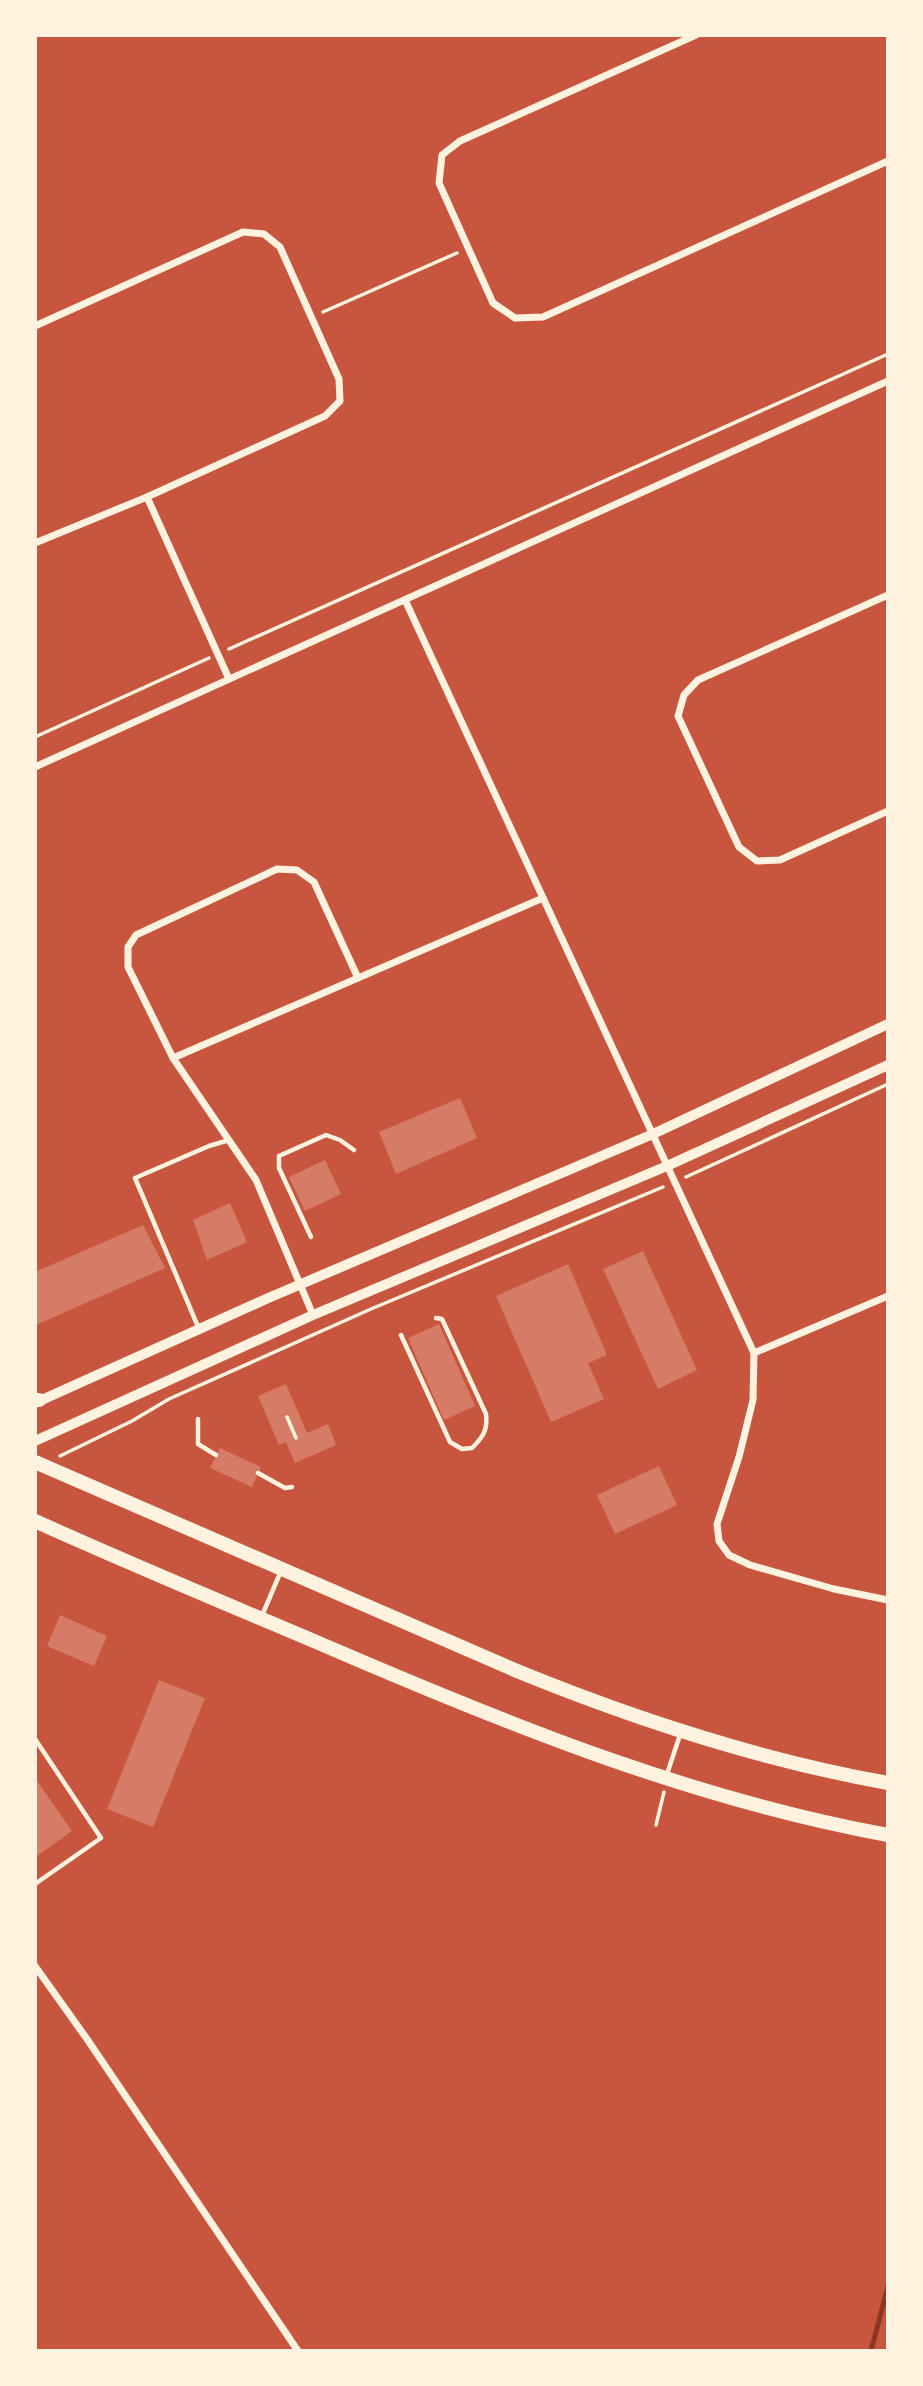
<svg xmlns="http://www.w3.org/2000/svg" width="923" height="2386" font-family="Literata,serif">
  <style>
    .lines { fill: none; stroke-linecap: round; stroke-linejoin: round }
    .stream { stroke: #8f3625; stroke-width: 5 }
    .building { fill: #d67c66 }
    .path { stroke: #fff3e0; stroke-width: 3.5 }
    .service { stroke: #fff3e0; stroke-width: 4.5 }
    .minor { stroke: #fff3e0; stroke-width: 7 }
    .tertiary { stroke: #fff3e0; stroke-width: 10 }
    .trunk { stroke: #fff3e0; stroke-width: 14 }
  </style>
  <rect width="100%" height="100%" fill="#c8553d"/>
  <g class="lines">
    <polyline class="stream" points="871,2351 888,2286"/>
  </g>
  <g class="building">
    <polygon points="460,1098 477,1138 396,1174 379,1132"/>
    <polygon points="325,1160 341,1194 305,1211 289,1177"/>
    <polygon points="230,1203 247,1242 207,1260 193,1220"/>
    <polygon points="143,1225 165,1268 36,1325 35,1272"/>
    <polygon points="643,1251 697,1370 658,1389 603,1269"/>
    <polygon points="568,1264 607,1355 588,1363 604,1399 551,1422 496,1296"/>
    <polygon points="439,1324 475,1406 444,1420 408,1338"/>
    <polygon points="286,1384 307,1433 328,1424 336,1445 295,1463 286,1442 279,1445 258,1396"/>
    <polygon points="220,1448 261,1467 252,1487 210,1468"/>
    <polygon points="659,1466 677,1505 615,1534 597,1495"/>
    <polygon points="60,1615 107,1636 94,1666 47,1646"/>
    <polygon points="159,1680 205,1698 153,1827 107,1809"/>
    <polygon points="35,1778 72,1831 37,1856 35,1853"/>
  </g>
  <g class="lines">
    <g class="path">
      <polyline points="323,312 457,253"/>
      <polyline points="229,649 888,354"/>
      <polyline points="35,737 209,658"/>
      <polyline points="686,1177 888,1084"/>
      <polyline points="287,1417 296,1438"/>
      <polyline points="60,1456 132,1421 169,1399 371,1309 663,1187"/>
      <polyline points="656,1825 664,1792"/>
    </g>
    <g class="service">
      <polyline points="311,1237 279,1168 279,1156 326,1135 340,1140 354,1150"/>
      <polyline points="199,1329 135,1178 209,1146 229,1140"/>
      <path d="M401 1335 450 1442 462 1449 472 1448C483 1437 488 1430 486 1414L442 1319 436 1318"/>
      <polyline points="198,1419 198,1444 216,1455"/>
      <polyline points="258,1473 285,1488 292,1487"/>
      <polyline points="261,1618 281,1571"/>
      <polyline points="35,1739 101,1838 35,1884"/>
      <polyline points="666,1777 681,1732"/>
    </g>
    <g class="minor">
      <polyline points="696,35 460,141 442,155 439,183 493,303 515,318 543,317 888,161"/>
      <polyline points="35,326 243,232 264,234 280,247 339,379 340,401 325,416 147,497 35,543"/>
      <polyline points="147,497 229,679"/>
      <polyline points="888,595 698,680 684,695 678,716 739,847 757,861 780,860 888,811"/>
      <polyline points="405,600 754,1353 753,1400 739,1457 717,1524 719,1541 729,1555 750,1565 834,1589 888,1600"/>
      <polyline points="35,767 888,381"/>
      <polyline points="173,1058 543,898"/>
      <polyline points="313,1315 256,1180 173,1058 128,967 128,947 136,935 277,869 297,870 314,882 358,978"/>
      <polyline points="754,1353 888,1296"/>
      <polyline points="35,1966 87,2039 298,2351"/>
    </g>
    <g class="tertiary">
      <polyline points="35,1403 266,1299 653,1134 888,1024"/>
      <polyline points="35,1441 313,1315 667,1166 888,1065"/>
    </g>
    <g class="trunk">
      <polyline points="35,1400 39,1400"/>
      <path d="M35 1462 517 1671C637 1720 760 1760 888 1783"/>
      <path d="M35 1521C137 1567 239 1609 342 1653 519 1729 697 1800 888 1835"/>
    </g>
  </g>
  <rect width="923" height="2386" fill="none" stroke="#fff3e0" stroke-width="74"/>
</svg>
